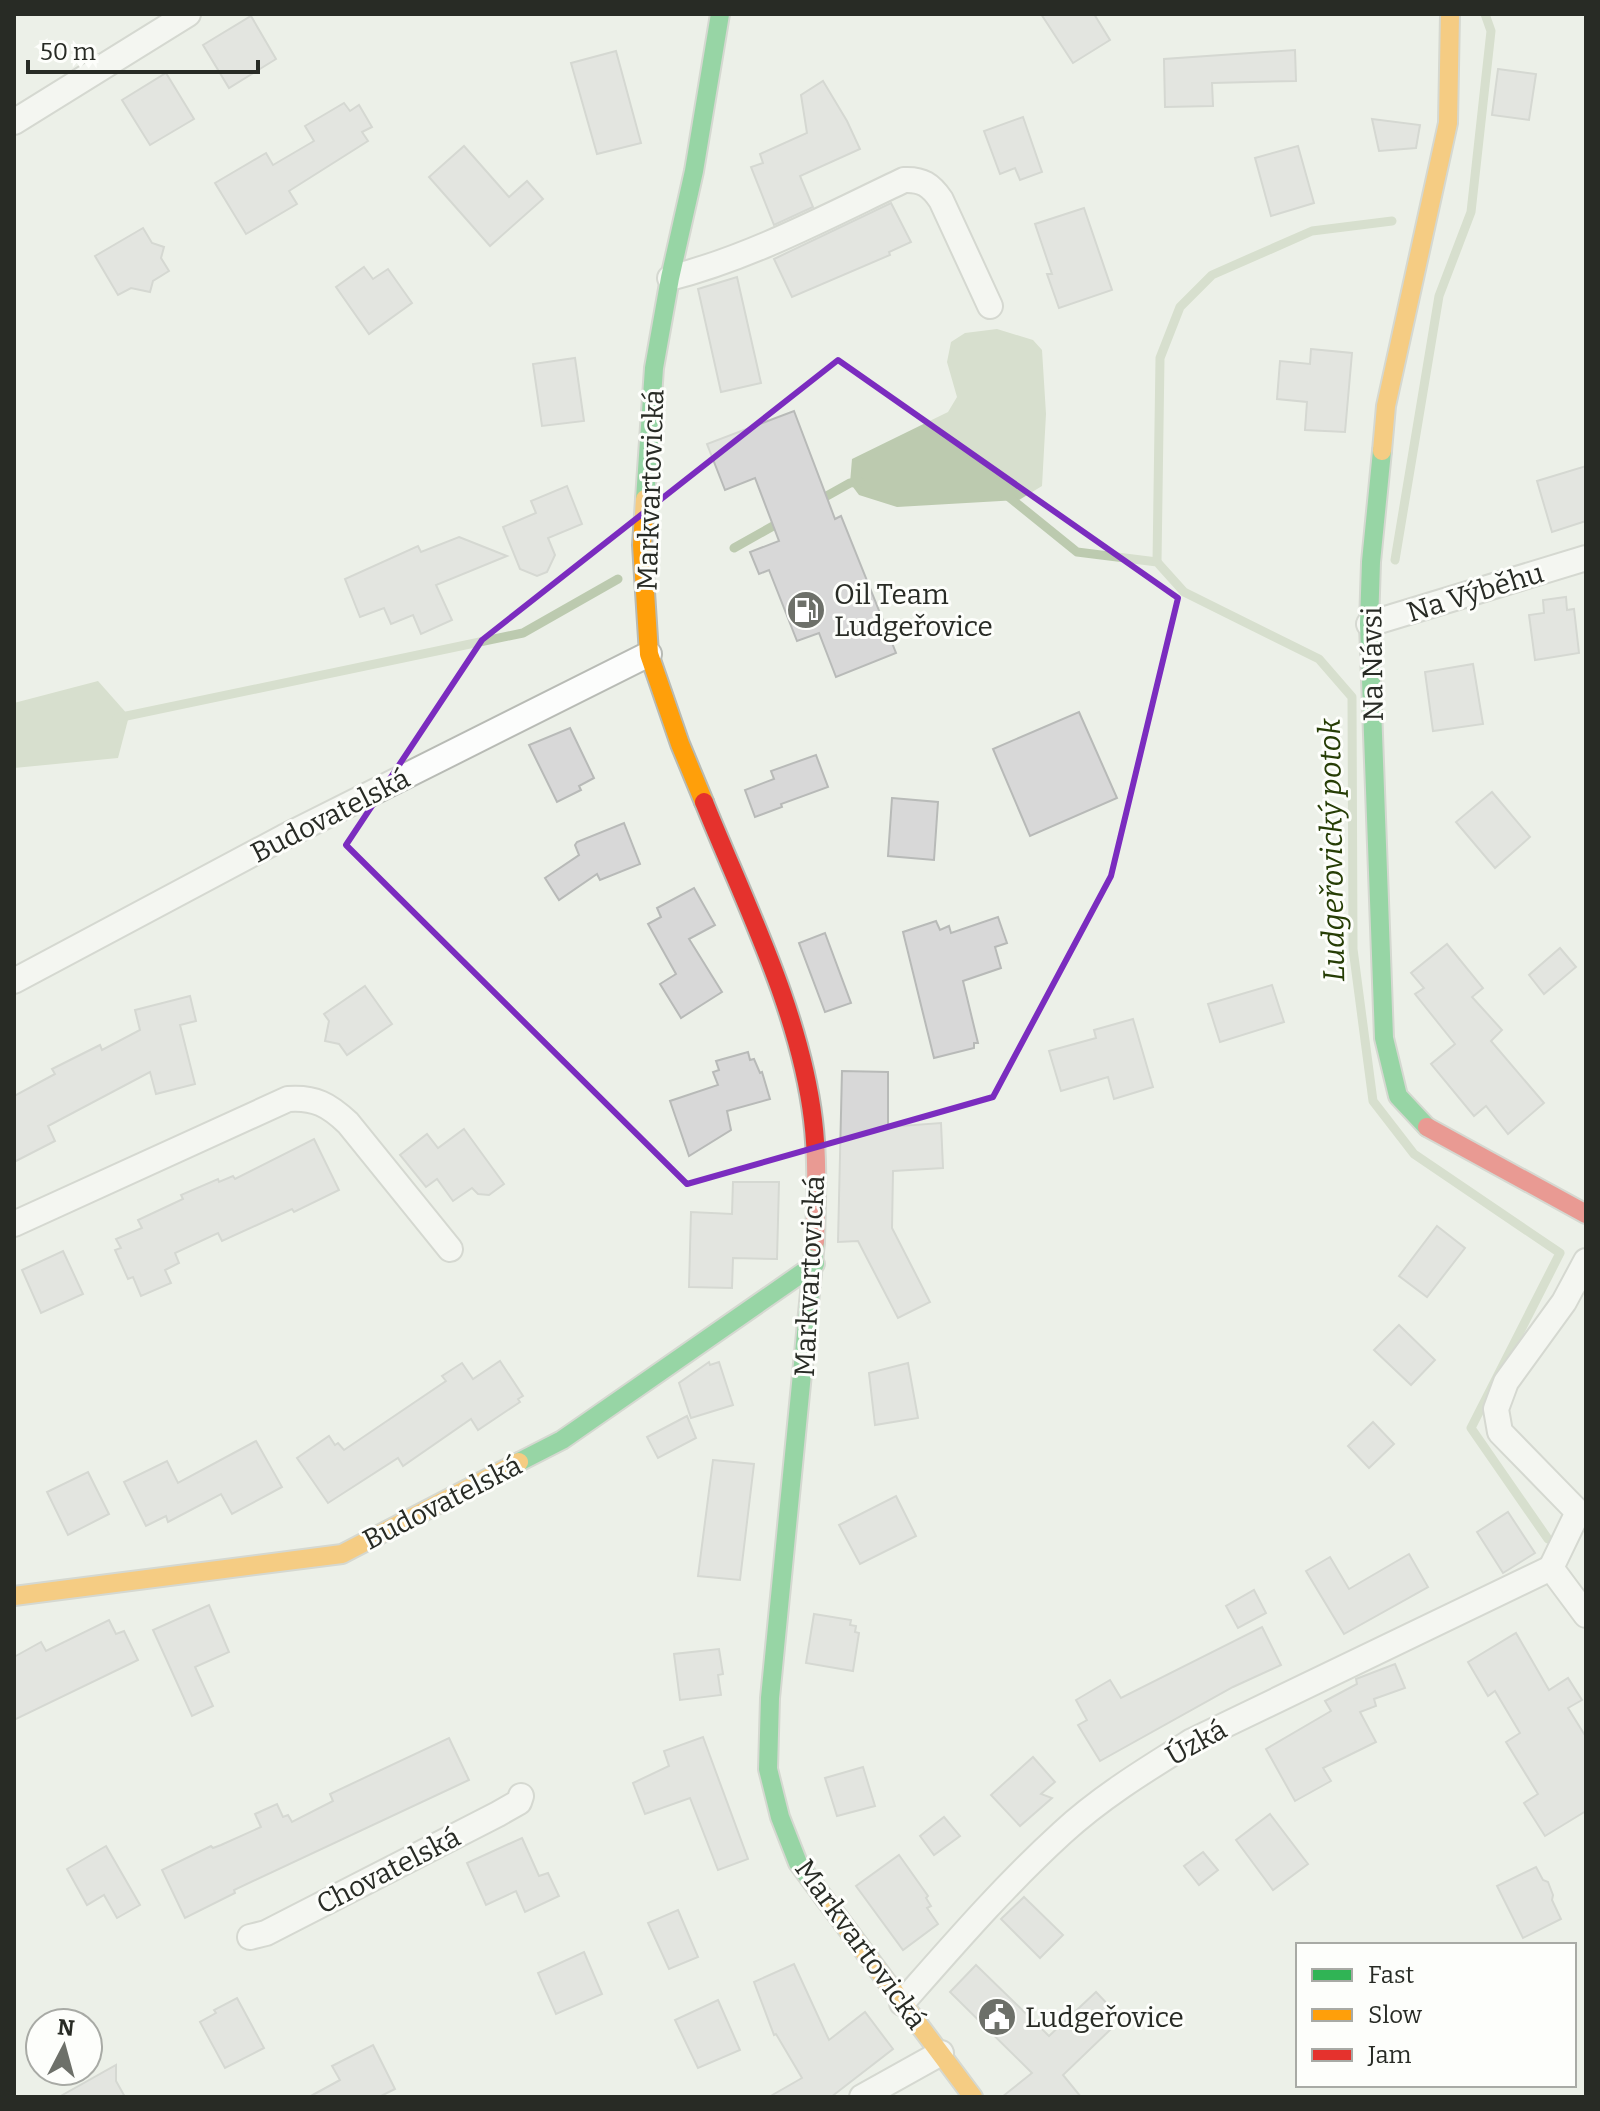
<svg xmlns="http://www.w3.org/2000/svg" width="1600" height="2111" font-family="Bitter,serif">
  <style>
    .water { fill: #bccaaf }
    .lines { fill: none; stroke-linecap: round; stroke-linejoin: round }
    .stream { stroke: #bccaaf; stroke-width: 9 }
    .building { fill: #d8d8d8; stroke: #b8bab8; stroke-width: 2 }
    .street-casing { stroke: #b8bbb5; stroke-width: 28 }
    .fast-casing { stroke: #b8bbb5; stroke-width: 22 }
    .slow-casing { stroke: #b8bbb5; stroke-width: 22 }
    .jam-casing { stroke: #b8bbb5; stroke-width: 22 }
    .street { stroke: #fcfdfc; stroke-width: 24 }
    .fast { stroke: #30b455; stroke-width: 18 }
    .slow { stroke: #ff9f0a; stroke-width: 18 }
    .jam { stroke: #e5322d; stroke-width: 18 }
    .marked { fill: none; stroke: #7b2cbf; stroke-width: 6; stroke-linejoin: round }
    .labels { text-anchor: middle; stroke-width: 6; stroke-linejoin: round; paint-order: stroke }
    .street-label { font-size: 28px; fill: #282b25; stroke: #fdfefb }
    .poi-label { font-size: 28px; fill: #282b25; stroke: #fdfefb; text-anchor: start }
    .water-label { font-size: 30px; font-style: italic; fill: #263d05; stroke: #fdfefb }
  </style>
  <rect width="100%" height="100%" fill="#ecf0e8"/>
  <g class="water">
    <polygon points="997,329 1033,340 1042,350 1046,414 1042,486 1019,500 897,507 859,495 850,483 852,459 948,412 957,397 947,362 951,342 965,333"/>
    <polygon points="98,681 129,716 118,758 14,768 14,703"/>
  </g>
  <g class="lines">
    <g class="stream">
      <polyline points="1004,493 1077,552 1157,562 1184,592 1319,659 1352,697 1353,949 1373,1101 1414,1154 1560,1253 1471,1428 1548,1539"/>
      <polyline points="816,502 850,483 860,482"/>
      <polyline points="734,548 782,521"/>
      <polyline points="1395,560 1439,296 1471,212 1491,31 1485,14"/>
      <polyline points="1157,562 1160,358 1180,307 1212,275 1312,231 1392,221"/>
      <polyline points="117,718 523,633 618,579"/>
    </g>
  </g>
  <g class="building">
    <polygon points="1041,14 1094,14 1110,40 1073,63"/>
    <polygon points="251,16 276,59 229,88 203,45"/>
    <polygon points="1295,50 1296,81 1212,83 1213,106 1165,107 1164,59"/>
    <polygon points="616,51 641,143 597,154 571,63"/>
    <polygon points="1498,69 1536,74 1529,120 1492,115"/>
    <polygon points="166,73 194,119 150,145 122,100"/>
    <polygon points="823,81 847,121 860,149 800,176 813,207 774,225 751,167 763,163 760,154 807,133 801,95"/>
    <polygon points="344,103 350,111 359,105 372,127 362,132 368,141 289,191 297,204 246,234 215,183 266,153 273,165 314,141 305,126"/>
    <polygon points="1023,117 1042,172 1020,180 1015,168 1000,174 984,131"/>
    <polygon points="1372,119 1420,125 1416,148 1379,151"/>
    <polygon points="464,146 509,197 527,181 543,199 490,246 429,177"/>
    <polygon points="1298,146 1314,203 1271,216 1255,158"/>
    <polygon points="891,203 911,242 889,252 890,255 792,297 774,259"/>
    <polygon points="1084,208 1112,290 1059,308 1047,274 1052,274 1035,224"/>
    <polygon points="143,228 152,243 164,247 161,258 169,271 153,281 150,292 131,288 118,295 95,256"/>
    <polygon points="364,267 373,279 388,269 412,303 369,334 336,287"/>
    <polygon points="737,277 761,383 721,392 698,289"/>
    <polygon points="1311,349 1352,353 1345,432 1305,430 1307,402 1277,399 1280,361 1310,364"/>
    <polygon points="575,358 584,421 542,426 533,364"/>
    <polygon points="794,411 835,519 841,516 896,653 836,677 819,633 797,641 769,570 759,574 750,552 779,541 755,478 725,490 707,444"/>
    <polygon points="1586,466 1586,521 1552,532 1537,481"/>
    <polygon points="567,486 582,524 548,538 555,555 547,572 537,576 520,569 503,527 536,513 531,501"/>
    <polygon points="459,537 507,556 436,585 452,620 421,634 413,615 391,624 384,608 360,617 345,579 418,546 421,552"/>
    <polygon points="1566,597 1567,610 1574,609 1579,653 1535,660 1529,615 1544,613 1543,600"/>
    <polygon points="1473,664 1483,724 1433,731 1425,672"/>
    <polygon points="1079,712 1117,798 1030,836 993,749"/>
    <polygon points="570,728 594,778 579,786 581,790 557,802 529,745"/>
    <polygon points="816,755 828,787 781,804 782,807 755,817 745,790 774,779 771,771"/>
    <polygon points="1492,792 1530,837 1495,868 1456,822"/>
    <polygon points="892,798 938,802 934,860 888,856"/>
    <polygon points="624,823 640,864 600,880 597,874 559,900 545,878 579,855 575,845 577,842"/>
    <polygon points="694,888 715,925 689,939 722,992 681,1018 660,984 676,974 648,924 661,917 657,908"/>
    <polygon points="998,917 1007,943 995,947 1001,968 963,981 978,1043 974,1043 974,1048 934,1058 903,932 936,921 940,930 949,926 951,933"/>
    <polygon points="825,933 851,1003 825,1012 799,943"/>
    <polygon points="1447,944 1483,988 1472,997 1502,1030 1491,1041 1544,1103 1508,1134 1486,1106 1474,1116 1431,1064 1455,1044 1415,994 1424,988 1411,973"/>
    <polygon points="1560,948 1576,967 1544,994 1529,975"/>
    <polygon points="1272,985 1284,1022 1220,1042 1208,1004"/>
    <polygon points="365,986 392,1024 347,1055 339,1044 325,1041 329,1021 324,1014"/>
    <polygon points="190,996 196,1021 180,1025 195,1084 156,1094 150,1072 48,1126 55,1141 14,1162 14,1096 55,1074 52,1069 100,1045 102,1050 140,1030 135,1010"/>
    <polygon points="1133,1019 1153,1087 1114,1099 1108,1077 1061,1091 1049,1051 1096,1038 1094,1030"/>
    <polygon points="748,1052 750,1060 754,1059 760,1073 762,1072 770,1099 727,1111 731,1130 689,1156 670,1101 718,1085 713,1072 719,1070 716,1061"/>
    <polygon points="842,1071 888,1072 888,1127 941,1123 943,1168 893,1171 892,1228 930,1302 898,1318 858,1241 838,1242"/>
    <polygon points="464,1129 504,1184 489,1195 478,1194 472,1188 453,1201 437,1179 426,1187 400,1155 427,1134 438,1148"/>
    <polygon points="314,1139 339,1190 294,1212 292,1209 222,1241 218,1233 175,1253 179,1263 165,1270 171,1283 141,1296 133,1277 128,1279 115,1250 121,1248 116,1239 142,1228 138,1220 183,1199 181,1195 218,1179 219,1182 233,1176 235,1179"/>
    <polygon points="733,1182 779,1182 777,1259 733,1258 732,1288 689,1287 691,1212 732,1214"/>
    <polygon points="1437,1226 1465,1248 1427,1297 1399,1276"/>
    <polygon points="63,1251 83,1294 41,1313 22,1270"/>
    <polygon points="1399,1325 1435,1360 1411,1385 1374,1350"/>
    <polygon points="500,1361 523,1396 518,1399 520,1402 478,1430 471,1419 403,1466 398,1458 328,1503 297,1458 329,1436 335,1445 338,1443 344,1450 446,1381 442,1376 462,1363 473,1379"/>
    <polygon points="709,1362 710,1365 719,1362 733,1405 691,1418 679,1383"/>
    <polygon points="908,1363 918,1418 875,1425 869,1373"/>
    <polygon points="687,1416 696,1438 658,1458 647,1437"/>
    <polygon points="1373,1422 1394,1444 1369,1468 1348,1446"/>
    <polygon points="256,1441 282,1487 232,1514 221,1494 168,1522 166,1516 146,1526 124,1482 167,1461 178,1483"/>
    <polygon points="713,1460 754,1464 740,1580 698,1576"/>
    <polygon points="88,1472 109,1514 68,1535 47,1492"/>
    <polygon points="896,1496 916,1536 860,1564 839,1525"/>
    <polygon points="1508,1512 1535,1553 1503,1573 1477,1532"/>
    <polygon points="1409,1554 1428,1587 1344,1634 1306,1571 1330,1557 1349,1589"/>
    <polygon points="1254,1590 1266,1613 1238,1628 1226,1606"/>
    <polygon points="209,1605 229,1652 195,1667 213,1706 192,1716 153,1630"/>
    <polygon points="814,1614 851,1620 850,1625 856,1626 855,1632 859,1633 853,1671 806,1663"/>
    <polygon points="109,1620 116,1634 124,1631 138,1660 14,1720 14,1657 41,1642 46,1651"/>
    <polygon points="1262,1627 1281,1665 1233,1687 1100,1761 1078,1725 1087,1720 1076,1700 1110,1680 1121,1698"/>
    <polygon points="1516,1633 1549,1690 1568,1678 1582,1700 1568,1708 1586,1737 1586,1811 1545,1836 1524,1803 1538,1794 1506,1742 1520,1733 1495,1691 1488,1696 1468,1662"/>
    <polygon points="719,1649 723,1674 718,1675 721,1695 680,1700 674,1654"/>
    <polygon points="1395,1664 1405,1688 1374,1699 1376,1706 1360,1712 1376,1742 1323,1768 1331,1781 1295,1801 1266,1749 1331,1711 1325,1701 1357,1684 1356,1679"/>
    <polygon points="703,1737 748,1859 718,1870 690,1798 645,1814 633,1783 669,1766 664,1751"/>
    <polygon points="449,1738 469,1780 234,1890 235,1893 185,1918 162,1870 211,1846 213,1848 221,1845 261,1827 255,1814 277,1804 283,1817 288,1815 292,1822 333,1801 330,1794"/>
    <polygon points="1033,1757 1055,1782 1041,1794 1052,1798 1020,1826 991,1795"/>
    <polygon points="863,1767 875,1806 837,1816 825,1778"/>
    <polygon points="1270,1814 1308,1864 1273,1890 1236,1840"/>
    <polygon points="944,1817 960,1836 934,1855 920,1836"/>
    <polygon points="522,1838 539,1876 548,1873 559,1896 525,1912 516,1891 486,1905 467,1863"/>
    <polygon points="106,1846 140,1905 117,1918 104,1895 87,1905 67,1869"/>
    <polygon points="1203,1852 1218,1870 1199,1885 1184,1866"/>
    <polygon points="899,1855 928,1896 926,1898 931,1906 927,1908 938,1924 903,1950 856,1886"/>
    <polygon points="1536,1867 1543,1880 1548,1882 1553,1895 1552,1900 1561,1919 1523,1938 1497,1886"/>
    <polygon points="1024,1897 1063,1935 1040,1958 1001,1919"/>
    <polygon points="678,1910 698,1957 669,1969 648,1923"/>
    <polygon points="584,1952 602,1994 556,2014 538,1973"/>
    <polygon points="794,1964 829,2040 865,2012 893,2049 831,2097 769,2097 802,2078 776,2034 774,2035 754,1982"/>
    <polygon points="976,1965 1049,2036 1096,1992 1114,2011 1104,2021 1111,2029 1063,2075 1081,2097 1002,2097 1032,2073 950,1992"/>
    <polygon points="237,1998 264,2048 225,2068 200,2022 216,2013 214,2010"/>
    <polygon points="718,2000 740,2050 698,2068 675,2020"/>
    <polygon points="373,2045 395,2089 379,2097 309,2097 340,2080 332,2066"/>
    <polygon points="116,2065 116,2081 125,2097 59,2097"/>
  </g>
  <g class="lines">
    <defs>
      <g id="street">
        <polyline points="14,122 188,14"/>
        <path d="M670 278C752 257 828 216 904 180 922 179 931 185 941 200L990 306"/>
        <polyline points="1369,624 1586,558"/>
        <polyline points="14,981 284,837 649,654"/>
        <path d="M14 1224 288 1099C315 1097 329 1105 348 1123L450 1249"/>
        <polyline points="1586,1261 1564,1302 1506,1382 1496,1409 1500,1432 1578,1512 1551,1568 1586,1615"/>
        <polyline points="250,1937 266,1933 498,1814 519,1802 521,1796"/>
        <path d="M902 2003C954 1944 1004 1886 1062 1833 1101 1797 1147 1769 1192 1741L1551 1568"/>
        <polyline points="862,2097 941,2053"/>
      </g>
      <g id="fast">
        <polyline points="1382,451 1371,562 1369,624 1384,1038 1398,1096 1427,1127"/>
        <polyline points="645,499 654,368 670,278 694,171 720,14"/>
        <polyline points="815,1242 770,1698 768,1769 780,1817 798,1863 824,1898"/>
        <polyline points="519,1462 562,1440 815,1264"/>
      </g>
      <g id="slow">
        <polyline points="1382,451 1386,406 1448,123 1450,14"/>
        <polyline points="645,499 642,545 649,654 680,744 704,802"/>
        <polyline points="14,1596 342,1554 519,1462"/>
        <polyline points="824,1898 973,2097"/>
      </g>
      <g id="jam">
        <path d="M704 802C745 904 800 1011 813 1120 818 1160 816 1202 815 1242"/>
        <polyline points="1427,1127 1586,1214"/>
      </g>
    </defs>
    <use href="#street" class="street-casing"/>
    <use href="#fast" class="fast-casing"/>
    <use href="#slow" class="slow-casing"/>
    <use href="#jam" class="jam-casing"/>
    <use href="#street" class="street"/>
    <use href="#fast" class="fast"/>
    <use href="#slow" class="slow"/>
    <use href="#jam" class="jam"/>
  </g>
  <path d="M0 0H1600V2111H0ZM838 360 1178 598 1111 876 993 1097 687 1184 346 845 482 640Z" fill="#ecf0e8" fill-opacity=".55" fill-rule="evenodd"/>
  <path class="marked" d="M838 360 1178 598 1111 876 993 1097 687 1184 346 845 482 640Z"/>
  <defs>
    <symbol id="fuel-disc" viewBox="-11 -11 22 22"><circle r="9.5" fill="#6d7069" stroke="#fdfefb"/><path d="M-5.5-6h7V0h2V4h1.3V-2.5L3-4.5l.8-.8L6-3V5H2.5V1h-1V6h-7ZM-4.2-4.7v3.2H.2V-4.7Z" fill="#fff"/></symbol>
    <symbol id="civic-disc" viewBox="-11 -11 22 22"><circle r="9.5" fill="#6d7069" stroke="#fdfefb"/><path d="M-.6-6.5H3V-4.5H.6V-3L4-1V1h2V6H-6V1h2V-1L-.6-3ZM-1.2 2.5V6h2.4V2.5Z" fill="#fff"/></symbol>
  </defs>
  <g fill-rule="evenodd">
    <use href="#fuel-disc" x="784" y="588" width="44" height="44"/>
    <use href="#civic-disc" x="975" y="1995" width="44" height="44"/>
  </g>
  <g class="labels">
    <g class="street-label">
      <text transform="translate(650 490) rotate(-88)" y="10">Markvartovická</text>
      <text transform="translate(1475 592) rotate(-17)" y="10">Na Výběhu</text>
      <text transform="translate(1372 664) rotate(-91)" y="10">Na Návsi</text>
      <text transform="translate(330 815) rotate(-27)" y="10">Budovatelská</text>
      <text transform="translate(809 1276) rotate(-87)" y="10">Markvartovická</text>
      <text transform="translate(442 1502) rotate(-27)" y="10">Budovatelská</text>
      <text transform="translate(1196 1742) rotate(-29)" y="10">Úzká</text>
      <text transform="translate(388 1870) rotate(-27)" y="10">Chovatelská</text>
      <text transform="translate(861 1944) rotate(54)" y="10">Markvartovická</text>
    </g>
    <g class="poi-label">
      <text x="834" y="604">Oil Team<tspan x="834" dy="32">Ludgeřovice</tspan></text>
      <text x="1025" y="2027">Ludgeřovice</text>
    </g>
    <g class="water-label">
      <text transform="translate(1332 850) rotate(-91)" y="10">Ludgeřovický potok</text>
    </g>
  </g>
  <rect width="1600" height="2111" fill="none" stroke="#282b25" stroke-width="32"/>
  <rect x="1296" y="1943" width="280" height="144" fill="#fdfefb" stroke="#a8aaa5" stroke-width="2"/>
  <rect x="1312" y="1969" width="40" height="12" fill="#30b455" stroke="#a8aaa5" stroke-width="2"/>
  <text x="1368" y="1983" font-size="24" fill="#282b25">Fast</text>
  <rect x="1312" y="2009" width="40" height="12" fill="#ff9f0a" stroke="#a8aaa5" stroke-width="2"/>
  <text x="1368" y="2023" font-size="24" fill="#282b25">Slow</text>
  <rect x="1312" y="2049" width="40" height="12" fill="#e5322d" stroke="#a8aaa5" stroke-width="2"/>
  <text x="1368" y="2063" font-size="24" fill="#282b25">Jam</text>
  <g transform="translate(64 2047) rotate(6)"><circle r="38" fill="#fdfefb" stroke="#a8aaa5" stroke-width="2"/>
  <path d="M0-6L14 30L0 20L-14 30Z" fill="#6d7069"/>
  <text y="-12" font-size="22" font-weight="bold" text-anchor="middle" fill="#282b25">N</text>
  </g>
  <path d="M28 60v12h230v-12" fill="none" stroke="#282b25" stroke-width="4"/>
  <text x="40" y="60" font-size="24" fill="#282b25" stroke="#fdfefb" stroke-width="6" paint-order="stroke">50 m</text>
</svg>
